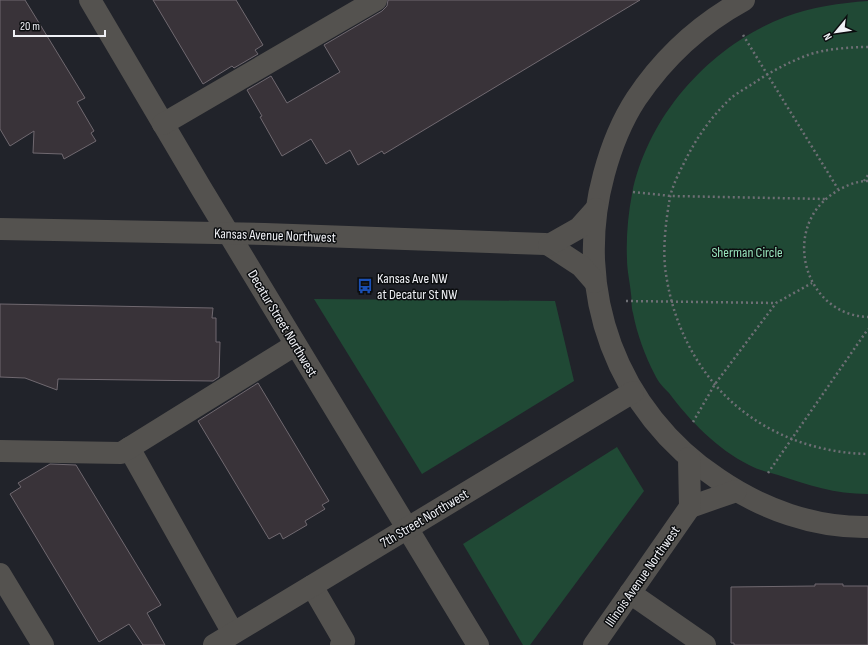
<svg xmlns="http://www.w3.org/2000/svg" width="868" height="645" font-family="'Sofia Sans Condensed',sans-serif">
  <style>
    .green { fill: #204935 }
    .building { fill: #393339; stroke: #706970 }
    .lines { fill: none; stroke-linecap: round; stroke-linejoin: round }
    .path { stroke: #6e6f75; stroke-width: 2.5; stroke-dasharray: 2 3; stroke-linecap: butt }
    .minor { stroke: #54524f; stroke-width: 22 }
    .labels { text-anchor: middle; stroke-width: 3; stroke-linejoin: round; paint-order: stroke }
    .street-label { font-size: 14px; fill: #f0f1f6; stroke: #0b0d0f }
    .park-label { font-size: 14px; fill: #97e3bb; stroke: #0b0d0f }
    .poi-label { font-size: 14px; fill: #f0f1f6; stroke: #0b0d0f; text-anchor: start }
  </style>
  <rect width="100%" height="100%" fill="#21232a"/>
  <g class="green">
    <path d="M868 1V494C834 494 809 485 778 475 768 472 758 470 749 465 717 449 690 421 669 393 664 388 658 382 655 375 645 356 637 334 633 313 631 307 632 300 631 294 630 282 627 271 627 259 626 238 628 215 632 194 648 115 710 46 785 17 812 7 840 3 868 1Z"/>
    <polygon points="314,299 555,301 574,381 422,474"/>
    <polygon points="617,447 644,491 530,645 523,645 463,544"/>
  </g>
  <g class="building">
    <polygon points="0,0 25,0 85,98 77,102 94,131 91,133 96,141 64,159 62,154 33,153 34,131 10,146 0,129"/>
    <polygon points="153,0 236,0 263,45 255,50 258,54 234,68 232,66 203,84"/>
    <polygon points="388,0 640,0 384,154 382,151 358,165 350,150 326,164 311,139 282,156 260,117 262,116 247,90 271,76 287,103 340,72 324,45 382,11 387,6"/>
    <polygon points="0,304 213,308 212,318 216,318 216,342 220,342 219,377 213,381 58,379 57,390 25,378 0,377"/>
    <polygon points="258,383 329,501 322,505 325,509 305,521 307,525 283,539 280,533 269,539 198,421"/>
    <polygon points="50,464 76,465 161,605 147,613 165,645 143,645 129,624 99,642 10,494 21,487 18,483"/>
    <polygon points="815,584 843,584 843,586 868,586 868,645 734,645 734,643 731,643 731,587 815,586"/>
  </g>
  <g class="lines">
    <g class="path">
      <polyline points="743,35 838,189"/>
      <path d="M868 47C851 47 824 49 808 55 789 62 770 72 754 83 746 88 737 93 730 99 712 116 697 137 686 159 680 171 673 184 670 197 666 220 662 251 666 274 673 323 696 370 733 403 770 436 819 453 868 454"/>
      <polyline points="864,181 868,175"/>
      <path d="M868 181C855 181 842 187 831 195 781 231 805 315 868 317"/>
      <polyline points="633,192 671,196 825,199"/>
      <polyline points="626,301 776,303"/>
      <polyline points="693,422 715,384 776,303 812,283"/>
      <polyline points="768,473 868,329"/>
    </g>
    <g class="minor">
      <polyline points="90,0 201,188 478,645"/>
      <path d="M744 0C700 24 664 57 636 99 621 122 611 148 604 174 572 291 617 412 718 479 762 509 814 528 868 527"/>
      <polyline points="163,124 376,0"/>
      <polyline points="0,229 265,234 545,244 549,245 581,266 595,282"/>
      <polyline points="549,245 579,228 596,209"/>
      <polyline points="129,448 233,633"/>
      <polyline points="0,451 121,453 295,345"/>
      <polyline points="690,507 736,491"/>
      <polyline points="0,574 43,645"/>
      <polyline points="312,586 344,641 341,645"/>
      <polyline points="630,593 705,645"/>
      <polyline points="214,645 633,392"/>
      <polyline points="594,645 690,507 689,458"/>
    </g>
  </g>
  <defs>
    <symbol id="bus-bare" viewBox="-9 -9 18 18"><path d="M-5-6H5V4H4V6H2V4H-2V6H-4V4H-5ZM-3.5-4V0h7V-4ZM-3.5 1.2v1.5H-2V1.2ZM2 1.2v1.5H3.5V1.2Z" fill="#1a4fb4" stroke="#0b0d0f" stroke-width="2.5" paint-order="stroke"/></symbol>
  </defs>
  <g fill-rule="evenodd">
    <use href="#bus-bare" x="354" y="275" width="22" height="22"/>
  </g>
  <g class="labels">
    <g class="street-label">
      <text transform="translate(275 235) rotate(2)" y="5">Kansas Avenue Northwest</text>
      <text transform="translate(283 323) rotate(59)" y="5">Decatur Street Northwest</text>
      <text transform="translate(424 518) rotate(-31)" y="5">7th Street Northwest</text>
      <text transform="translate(642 576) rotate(-55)" y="5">Illinois Avenue Northwest</text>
    </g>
    <g class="park-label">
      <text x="747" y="257">Sherman Circle</text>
    </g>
    <g class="poi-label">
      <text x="377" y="283">Kansas Ave NW<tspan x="377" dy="16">at Decatur St NW</tspan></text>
    </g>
  </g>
  <g transform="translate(836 32) rotate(241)" stroke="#0b0d0f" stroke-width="3" paint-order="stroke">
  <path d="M0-3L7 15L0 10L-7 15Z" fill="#f0f1f6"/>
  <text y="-6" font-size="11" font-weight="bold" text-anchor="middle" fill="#f0f1f6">N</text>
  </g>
  <path d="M14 30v6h91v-6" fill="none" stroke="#f0f1f6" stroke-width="2"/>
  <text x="20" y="30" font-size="12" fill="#f0f1f6" stroke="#0b0d0f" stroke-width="3" paint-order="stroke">20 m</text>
</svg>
